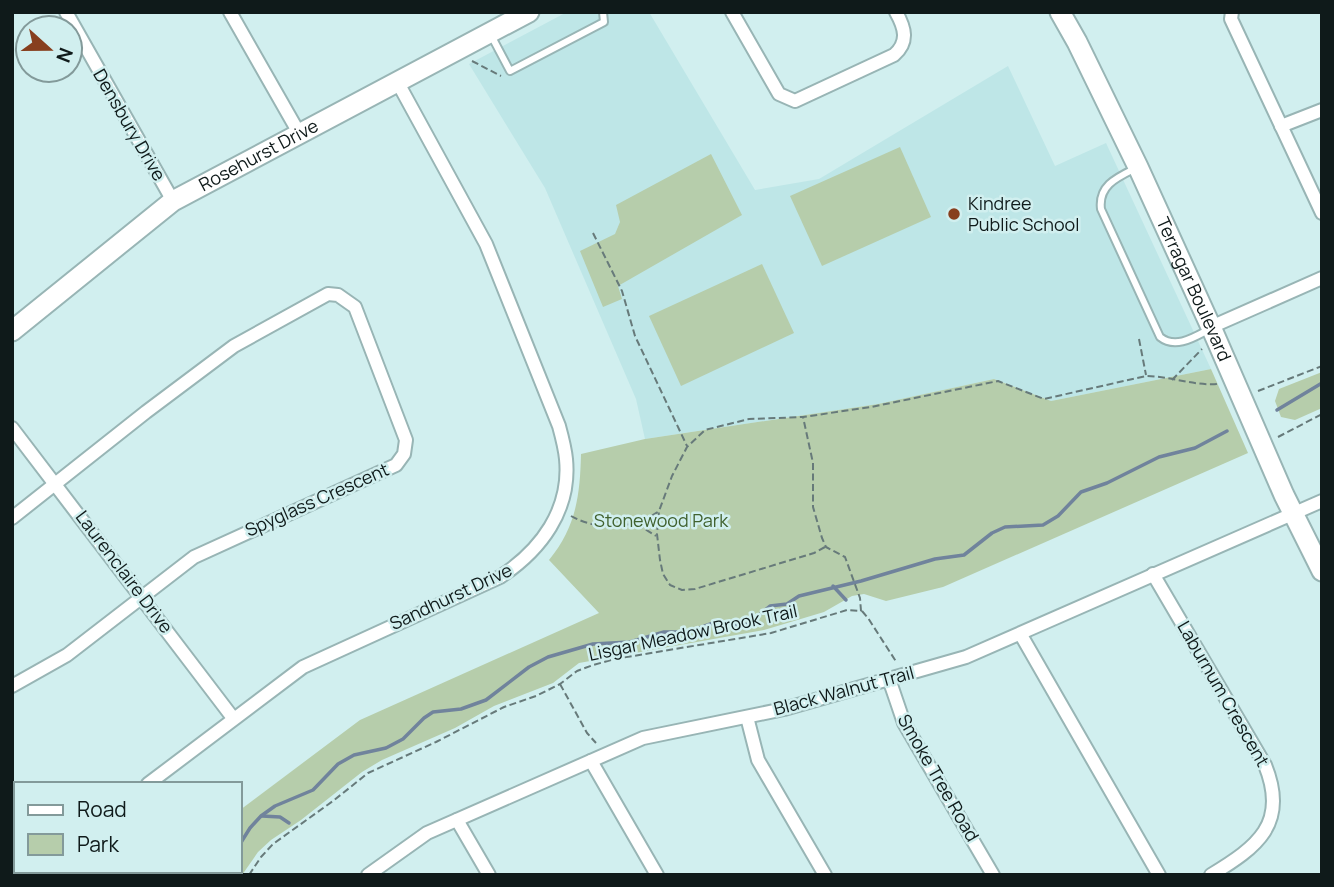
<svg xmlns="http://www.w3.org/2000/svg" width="1334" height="887" font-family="Manrope,sans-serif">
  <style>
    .built { fill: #bee6e7 }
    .green { fill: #b6cdab }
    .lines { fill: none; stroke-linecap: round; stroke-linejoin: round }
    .stream { stroke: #70839c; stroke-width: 3.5 }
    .lane-casing { stroke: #98b5b5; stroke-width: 10 }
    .street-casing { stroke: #98b5b5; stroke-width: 16 }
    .secondary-casing { stroke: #98b5b5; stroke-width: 23 }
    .path { stroke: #677a7a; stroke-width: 2; stroke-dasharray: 7 3.5; stroke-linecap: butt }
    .lane { stroke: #fff; stroke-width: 6 }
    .street { stroke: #fff; stroke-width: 12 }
    .secondary { stroke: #fff; stroke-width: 19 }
    .poi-dot { fill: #873f1e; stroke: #d1efef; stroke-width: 2.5 }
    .labels { text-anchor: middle; stroke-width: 5; stroke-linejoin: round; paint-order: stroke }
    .street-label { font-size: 18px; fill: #0f1a1a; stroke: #d1efef }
    .poi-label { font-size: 18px; fill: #0f1a1a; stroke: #d1efef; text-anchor: start }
    .park-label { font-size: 18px; fill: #40612e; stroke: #d1efef }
  </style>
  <rect width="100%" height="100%" fill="#d1efef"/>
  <polygon class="built" points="567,12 649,12 755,190 819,179 1008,66 1055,166 1106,143 1211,369 1051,401 994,379 878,404 645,439 636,399 545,188 469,64"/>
  <g class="green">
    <polygon points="900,147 931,217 822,266 790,196"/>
    <polygon points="711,154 742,215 618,286 622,299 603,307 580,251 615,234 620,222 616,205"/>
    <polygon points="762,264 794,333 681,386 649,316"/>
    <path d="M1211 369 1248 453 943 587 886 601 864 594 852 596 824 612 764 630 579 663 553 683 494 706 455 728 382 760 362 772 301 820 271 840 258 852 242 875H161L169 871H240V810L360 720 599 613 549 560C576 527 580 496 581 454L645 439 878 404 994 379 1051 401Z"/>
    <polygon points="1322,372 1322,408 1295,420 1281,417 1275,401 1279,389"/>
  </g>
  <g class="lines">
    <g class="stream">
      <polyline points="1277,410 1322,383"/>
      <polyline points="833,586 846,600"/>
      <polyline points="262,816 280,817 289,823"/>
      <polyline points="240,844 250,828 261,816 275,806 313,790 338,764 354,755 386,748 403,739 424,718 433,712 461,709 486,700 529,667 548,657 593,644 630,642 664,632 688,632 719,621 737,625 748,624 770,606 787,604 799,596 861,581 935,559 964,555 992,533 1005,527 1043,525 1058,516 1081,492 1107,483 1159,457 1195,448 1227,431"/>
      <polyline points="210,875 211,871"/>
    </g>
    <defs>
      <g id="lane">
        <polyline points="492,37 510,71 604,22 603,12"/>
        <path d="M1136 168C1118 177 1098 185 1101 209L1160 337C1175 349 1193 338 1208 330"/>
      </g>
      <g id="street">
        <polyline points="66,12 173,201"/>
        <polyline points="230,12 299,133"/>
        <path d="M732 12 779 94 795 101 894 55C909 42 905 28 896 12"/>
        <polyline points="1232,12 1231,19 1322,213"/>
        <polyline points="1281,126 1322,110"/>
        <polyline points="1211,327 1322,278"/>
        <polyline points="12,428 233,718"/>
        <polyline points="12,518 146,412 234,346 328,294 338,295 355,307 406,440 404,454 396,465 194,557 67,655 12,686"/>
        <path d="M1153 574 1265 765C1289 824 1257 847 1211 875"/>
        <polyline points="1021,635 1159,875"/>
        <polyline points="889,679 904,723 993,875"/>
        <polyline points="747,717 758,760 825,875"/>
        <polyline points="591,761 657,875"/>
        <path d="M148 784 303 667 500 577C541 550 571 510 566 459 565 448 562 437 559 426L486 244 398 83"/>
        <polyline points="457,820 489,875"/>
        <polyline points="12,846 16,846"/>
        <polyline points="368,875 427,833 643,738 784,709 966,657 1322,501"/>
      </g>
      <g id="secondary">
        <path id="s1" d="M1060 12 1077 42 1138 167 1211 327 1284 495 1322 571"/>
        <path id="s2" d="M12 331 173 201 529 12"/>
      </g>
    </defs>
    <use href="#lane" class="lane-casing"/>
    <use href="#street" class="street-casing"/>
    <use href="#secondary" class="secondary-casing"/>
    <g class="path">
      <polyline points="472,61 501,76"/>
      <polyline points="593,233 622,291 635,336 687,446"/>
      <polyline points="1139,339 1146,375"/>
      <polyline points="1172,380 1202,349"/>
      <polyline points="1258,391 1322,366"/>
      <polyline points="1278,437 1322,414"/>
      <path d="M571 516C598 531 632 529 658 512"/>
      <polyline points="637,524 656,536"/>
      <path d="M825 547 814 553 695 589 682 590 670 585 663 574 660 560 657 534 659 511 672 476 687 447 705 430 749 419 803 417 871 407 998 381 1044 399 1146 376C1170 376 1193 386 1218 384"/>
      <polyline points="862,611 868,618 897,663"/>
      <polyline points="560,684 587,733 596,743"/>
      <polyline points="249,875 261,857 273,844 333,801 368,773 436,742 504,707 536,696 560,684 577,671 593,665 615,659 771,633 847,610 861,611 860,598 845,557 826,547 822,538 813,507 813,463 803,417"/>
    </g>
    <use href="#lane" class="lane"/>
    <use href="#street" class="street"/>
    <use href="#secondary" class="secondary"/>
  </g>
  <circle class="poi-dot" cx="954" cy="214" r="7"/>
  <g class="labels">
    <g class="street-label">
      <text transform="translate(129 125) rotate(60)" y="6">Densbury Drive</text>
      <text dy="6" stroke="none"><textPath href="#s2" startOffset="304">Rosehurst Drive</textPath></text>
      <text dy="6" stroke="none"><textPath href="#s1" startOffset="308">Terragar Boulevard</textPath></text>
      <text transform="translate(317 500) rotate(-24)" y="6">Spyglass Crescent</text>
      <text transform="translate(124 572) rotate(53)" y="6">Laurenclaire Drive</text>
      <text transform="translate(451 597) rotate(-25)" y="6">Sandhurst Drive</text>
      <text transform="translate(693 633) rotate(-12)" y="6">Lisgar Meadow Brook Trail</text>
      <text transform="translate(844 691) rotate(-15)" y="6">Black Walnut Trail</text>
      <text transform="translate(1223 694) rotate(60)" y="6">Laburnum Crescent</text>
      <text transform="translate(938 778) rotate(60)" y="6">Smoke Tree Road</text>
    </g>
    <g class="poi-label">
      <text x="968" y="210">Kindree<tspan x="968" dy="21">Public School</tspan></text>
    </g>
    <g class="park-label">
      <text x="661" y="527">Stonewood Park</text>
    </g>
  </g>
  <rect width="1334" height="887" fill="none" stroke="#0f1a1a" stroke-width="28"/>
  <rect x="14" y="782" width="228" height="91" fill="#d1efef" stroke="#839a9a" stroke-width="2"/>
  <rect x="28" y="805" width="35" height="10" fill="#ffffff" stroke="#839a9a" stroke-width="2"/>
  <text x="77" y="817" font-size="21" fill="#0f1a1a">Road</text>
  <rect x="28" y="834" width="35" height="21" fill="#b6cdab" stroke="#839a9a" stroke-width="2"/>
  <text x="77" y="852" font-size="21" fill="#0f1a1a">Park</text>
  <g transform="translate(49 49) rotate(111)"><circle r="33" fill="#d1efef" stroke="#839a9a" stroke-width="2"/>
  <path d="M0-5L12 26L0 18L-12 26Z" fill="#873f1e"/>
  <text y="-10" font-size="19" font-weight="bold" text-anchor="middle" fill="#0f1a1a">N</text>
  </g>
</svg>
